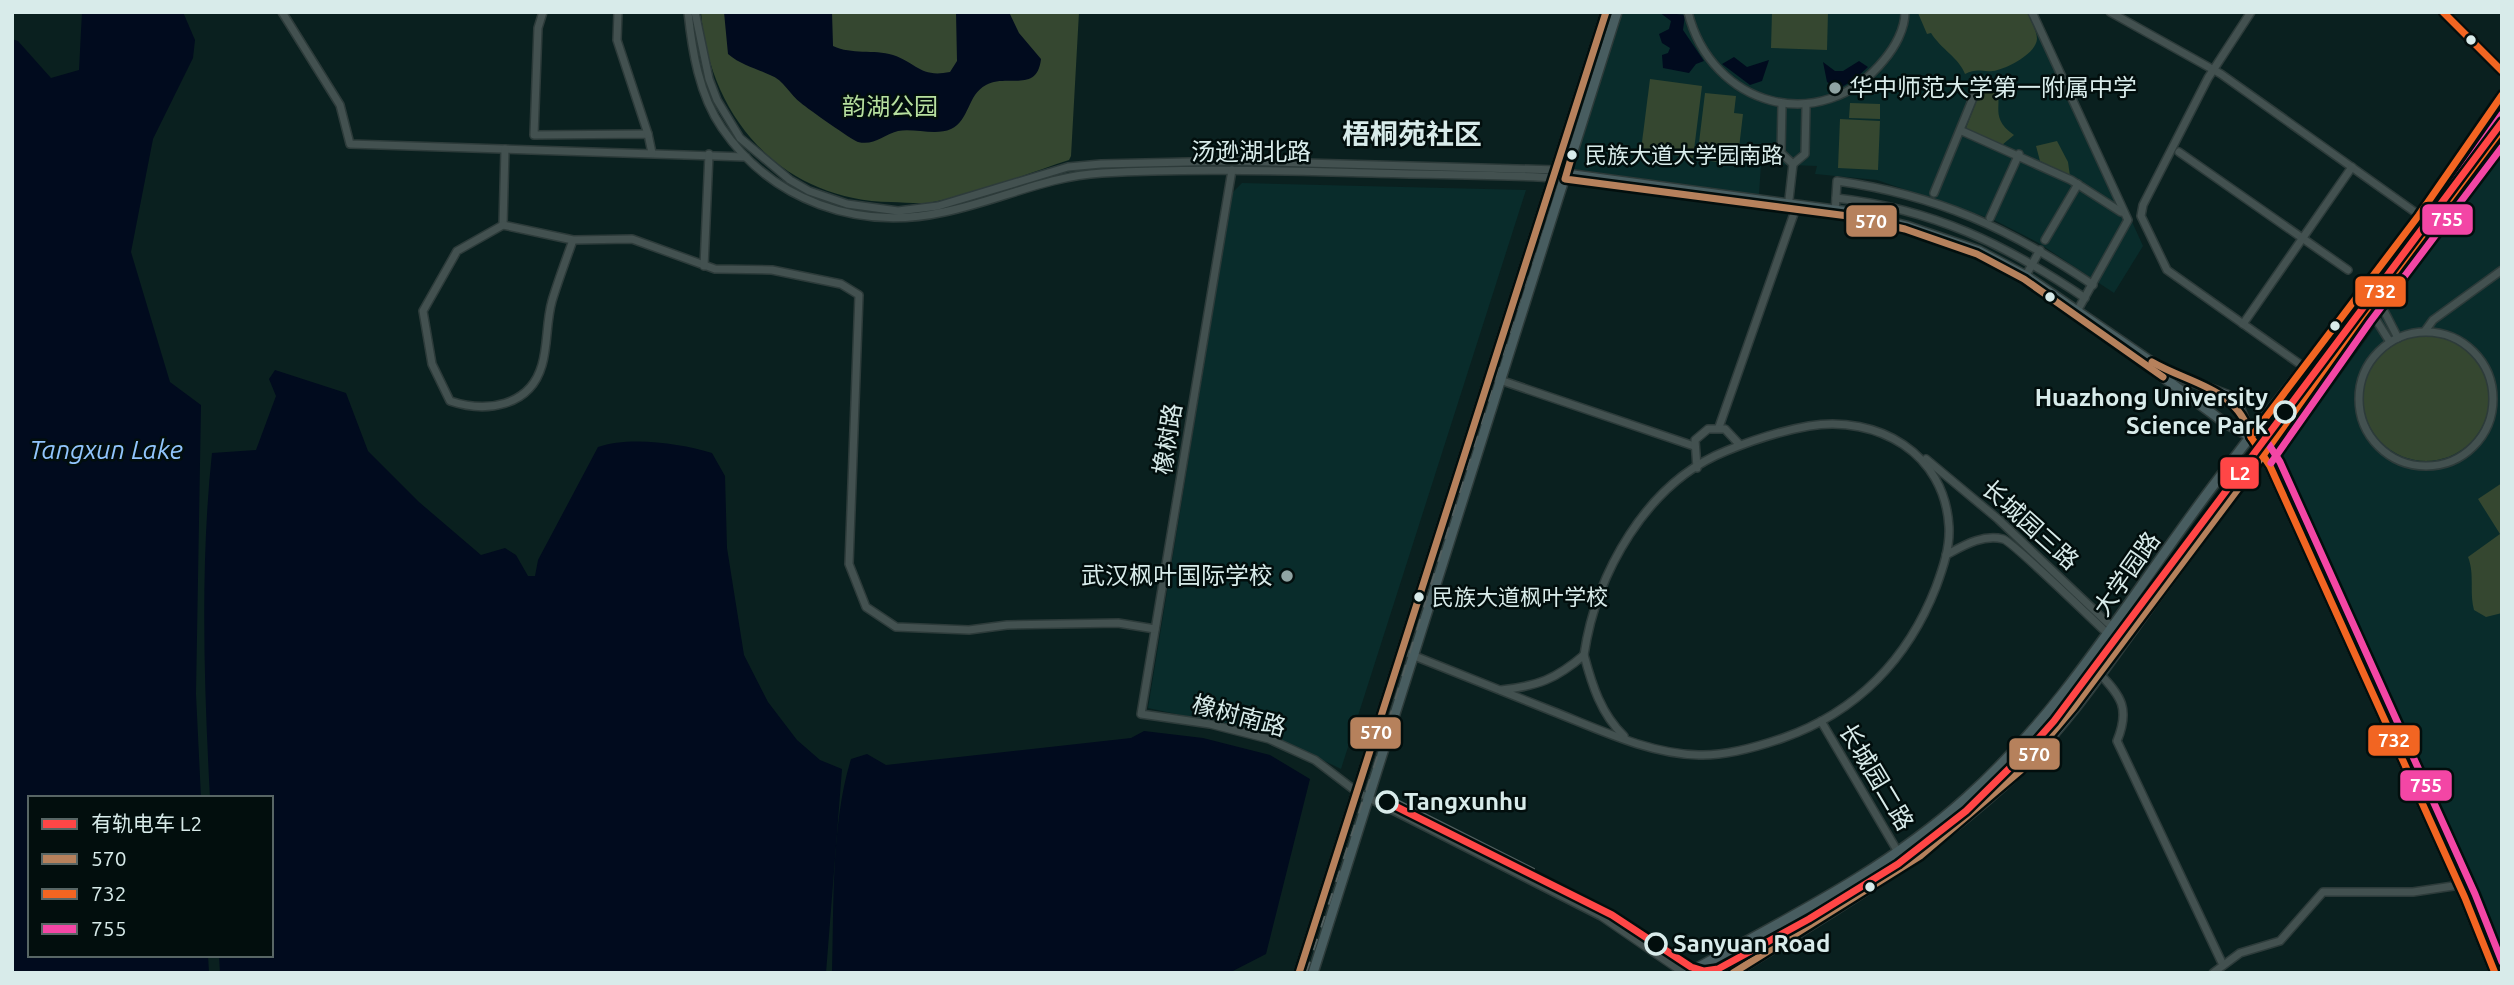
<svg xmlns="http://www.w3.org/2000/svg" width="2514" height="985" font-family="Ubuntu,'Noto Sans SC',sans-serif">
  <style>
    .built { fill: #092c2b }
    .green { fill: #354730 }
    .water { fill: #010b1e }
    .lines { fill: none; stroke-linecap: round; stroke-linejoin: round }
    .minor-casing { stroke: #2d3b3a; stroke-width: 10 }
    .major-casing { stroke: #2d3b3a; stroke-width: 12 }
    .minor { stroke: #435150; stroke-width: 7 }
    .major { stroke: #485d60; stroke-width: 9 }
    .tram { stroke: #525f5f; stroke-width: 2 }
    .rail { stroke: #525f5f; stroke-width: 2; stroke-dasharray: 12 12; stroke-linecap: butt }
    .bus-1-casing { stroke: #020e0d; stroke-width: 12 }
    .bus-2-casing { stroke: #020e0d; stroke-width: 12 }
    .bus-3-casing { stroke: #020e0d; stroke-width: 12 }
    .bus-1 { stroke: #b6815c; stroke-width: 7 }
    .bus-2 { stroke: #f26522; stroke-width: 7 }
    .bus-3 { stroke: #f346a5; stroke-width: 7 }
    .tram-1-casing { stroke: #020e0d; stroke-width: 12 }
    .tram-1 { stroke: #ff4646; stroke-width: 7 }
    .bus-dot { fill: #d8ebea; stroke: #020e0d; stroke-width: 2.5 }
    .poi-dot { fill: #90a4a3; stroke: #020e0d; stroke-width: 2.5 }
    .stop-dot { fill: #020e0d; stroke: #d8ebea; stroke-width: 3.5 }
    .labels { text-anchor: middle; stroke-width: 5; stroke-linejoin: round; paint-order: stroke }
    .bus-label { font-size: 22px; fill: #d8ebea; stroke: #020e0d; text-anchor: start }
    .poi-label { font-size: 24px; fill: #d8ebea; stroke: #020e0d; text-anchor: start }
    .park-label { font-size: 24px; fill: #b7e09f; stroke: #020e0d }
    .street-label { font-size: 24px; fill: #d8ebea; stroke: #020e0d }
    .stop-label { font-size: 24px; font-weight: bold; fill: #d8ebea; stroke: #020e0d; text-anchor: start }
    .water-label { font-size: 26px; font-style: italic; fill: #91c5fd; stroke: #020e0d }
    .quarter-label { font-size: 28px; font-weight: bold; fill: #d8ebea; stroke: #020e0d }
    .line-badge { stroke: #020e0d; stroke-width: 2.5 }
    .badge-label { font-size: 19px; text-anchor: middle; font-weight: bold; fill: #fff }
  </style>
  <rect width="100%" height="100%" fill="#0a201f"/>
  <g class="built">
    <polygon points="1622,12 2037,12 2143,246 2114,293 2037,242 1994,220 1877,180 1815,174 1817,166 1761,164 1759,195 1572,169"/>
    <polygon points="2502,151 2502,973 2501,973 2467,883 2275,466"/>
    <polygon points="1242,183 1526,190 1341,769 1269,734 1148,708 1232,193"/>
  </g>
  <g class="green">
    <path d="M701 12H1079L1071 156 1069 160C1023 175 974 195 928 203 917 204 902 202 891 202 782 200 709 118 701 12Z"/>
    <polygon points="1772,12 1828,12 1827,50 1771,48"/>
    <path d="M2027 12C2030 20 2037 30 2037 39 2036 54 2006 69 1993 71 1981 72 1977 68 1965 74 1959 58 1941 49 1931 33L1927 34 1918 13Z"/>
    <polygon points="1650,79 1702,86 1693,158 1641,150"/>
    <path d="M1991 86C2009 99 1985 115 2014 135L2002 145 1966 128 1982 87Z"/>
    <polygon points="1705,93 1736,96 1734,113 1743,114 1737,165 1697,159"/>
    <polygon points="1850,103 1880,104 1880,119 1849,118"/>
    <polygon points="1840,119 1880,121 1878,170 1838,168"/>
    <polygon points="2057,141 2068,162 2070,176 2040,161 2036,146"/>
    <circle cx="2426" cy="398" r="63"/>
    <path d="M2502 483V613L2486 617 2474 610C2469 591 2475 575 2468 557L2500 534 2478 499Z"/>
  </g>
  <g class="water">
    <polygon points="82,12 183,12 195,40 193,58 153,139 131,252 170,382 201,405 196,694 201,798 30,798 30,955 208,955 209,973 12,973 12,39 18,41 51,78 79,70"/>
    <path d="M724 12H832L833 46C852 55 873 49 893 55 917 63 920 78 950 72L957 61 956 12H1009L1019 33 1041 59C1037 94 1007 73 986 85 967 95 970 120 951 129 936 136 914 128 898 131 883 135 874 146 858 142 852 140 808 109 801 103 790 95 784 80 770 75 755 68 741 65 728 54Z"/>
    <polygon points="1659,12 1685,15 1683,30 1704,61 1696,64 1689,73 1663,68 1662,55 1668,53 1670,48 1662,43 1659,34 1669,29 1671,21"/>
    <polygon points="1734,57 1747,67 1769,60 1762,81 1750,85 1722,64"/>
    <polygon points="1859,61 1868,67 1854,80 1838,89 1827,82 1823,62 1835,71 1843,71"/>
    <path d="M275 370 346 393 368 451 419 502 481 555 505 548 516 555 528 576H535L538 560 598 447C629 436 680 443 712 453L725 476 727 548 744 655 768 702 797 740 820 760 842 769 826 973H220L219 955H271V798H210C204 685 200 565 212 453L256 450 276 396 269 379Z"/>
    <path d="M1144 731 1203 738 1270 755 1310 779 1266 954 1229 973H832C834 905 831 824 851 759L867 754 886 765 1131 738Z"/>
  </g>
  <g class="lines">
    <defs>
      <g id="minor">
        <polyline points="282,12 340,105 350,144 746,157"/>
        <polyline points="543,12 538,28 534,135 648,134 652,153"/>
        <polyline points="618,12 617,40 648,134"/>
        <path d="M688 12C692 50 699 95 722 128 772 201 858 231 944 212 998 201 1047 176 1102 173 1192 168 1282 171 1372 173 1433 175 1495 174 1557 178"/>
        <polyline points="695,12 709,79 717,100 740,138 790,180 809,191 847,204 898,211 938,206 1068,167 1101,164 1232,161 1557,170 1566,174"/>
        <path d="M1688 12C1711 106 1821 138 1884 60 1895 47 1905 29 1905 12"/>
        <polyline points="2032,12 2128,220 2076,313"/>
        <polyline points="2110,12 2221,74 2419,215"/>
        <polyline points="2251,12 2208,78 2143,205 2141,216 2167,270 2304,367"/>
        <polyline points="1782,104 1781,153 1793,164 1805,154 1806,106"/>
        <polyline points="1962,131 2071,180 2121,212"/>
        <polyline points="2179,152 2348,270"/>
        <polyline points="1232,170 1141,714 1210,724 1269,739 1315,760 1357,792 1601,916 1684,973"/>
        <polyline points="1934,193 1980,81"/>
        <path d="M1836 198C1933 209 2005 244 2085 298"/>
        <polyline points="1788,208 1793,164"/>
        <path d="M1835 213 1837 181C1937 195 2009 228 2093 285"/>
        <polyline points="1990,218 2019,154"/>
        <polyline points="503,225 505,149"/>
        <path d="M573 240C566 260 558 281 552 301 546 322 548 345 542 365 530 407 486 413 450 401L432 364 423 311 457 251 503 225 573 240 632 239 715 269 772 270 841 284 859 295 849 564 866 607 896 627 969 630 1007 625 1118 623 1155 629"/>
        <polyline points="2045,240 2078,184"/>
        <polyline points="704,266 709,154"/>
        <polyline points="2024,279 2040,250"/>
        <polyline points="2382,291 2380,303 2398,338"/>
        <polyline points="2362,315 2373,315 2390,342"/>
        <polyline points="2243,324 2352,167"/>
        <polyline points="2425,331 2433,320 2502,270"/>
        <circle cx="2426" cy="399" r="67"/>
        <polyline points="1491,377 1694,446"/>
        <polyline points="1719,427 1797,205"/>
        <polyline points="1926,459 1998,519 2112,627"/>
        <polyline points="1697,468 1695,440 1708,429 1725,429 1740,445"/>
        <path d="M1946 555C1963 546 1982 534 2003 539 2012 541 2094 621 2108 634"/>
        <path d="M1402 651C1452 671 1502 691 1552 711 1598 729 1649 754 1699 755 1727 756 1757 747 1783 738 1857 712 1908 659 1936 587 1943 568 1950 548 1949 527 1945 453 1878 415 1809 426 1780 431 1753 440 1726 451 1646 483 1596 574 1584 655"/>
        <path d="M2099 673C2122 697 2130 709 2117 741L2223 965"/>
        <path d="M1501 690C1538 686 1556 679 1584 655 1592 685 1601 714 1624 736"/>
        <polyline points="1821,721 1898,852"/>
        <polyline points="2213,973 2240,953 2280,941 2323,892 2413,892 2460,885"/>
      </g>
      <g id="major">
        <polyline points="2443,12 2502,71"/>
        <polyline points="1566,174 1849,212 1906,226 1979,251 2026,276 2166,372 2227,395 2238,404 2251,437 2270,466 2465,898 2495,973"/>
        <polyline points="2152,369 2225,423 2251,437"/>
        <polyline points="1299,973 1606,12"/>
        <polyline points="1313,973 1617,12"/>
        <path d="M1688 973C1784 920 1884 872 1966 798 2069 706 2136 586 2219 478 2314 351 2417 229 2502 95"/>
        <path d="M1733 973C1833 912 1932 854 2017 773 2075 718 2120 645 2168 582 2281 432 2388 278 2502 129"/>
      </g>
    </defs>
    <use href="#minor" class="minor-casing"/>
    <use href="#major" class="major-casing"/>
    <use href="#minor" class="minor"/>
    <use href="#major" class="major"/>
    <polyline class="tram" points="1391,797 1534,869"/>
    <polyline class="rail" points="1306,973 1375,764 1610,12"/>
    <defs>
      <g id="bus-1">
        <polyline points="1572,155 1565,179 1848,216 1905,229 1977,254 2024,279 2163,377"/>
        <path d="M2152 362C2192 385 2237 387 2251 437"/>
        <polyline points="1299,973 1606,12"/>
        <polyline points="1733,973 1920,856 2021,770 2074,707 2262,457"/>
      </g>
      <g id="bus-2">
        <polyline points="2443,12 2502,71"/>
        <polyline points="2262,457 2362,316 2502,129"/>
        <polyline points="2495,973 2465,898 2270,466 2251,437 2419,215 2502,95"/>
      </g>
      <g id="bus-3">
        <polyline points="2502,114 2427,221 2264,437 2280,462 2475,894 2502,962"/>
        <polyline points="2271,463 2370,322 2502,147"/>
      </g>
    </defs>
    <use href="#bus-1" class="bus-1-casing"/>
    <use href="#bus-2" class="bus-2-casing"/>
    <use href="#bus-3" class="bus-3-casing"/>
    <use href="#bus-1" class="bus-1"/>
    <use href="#bus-2" class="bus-2"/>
    <use href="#bus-3" class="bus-3"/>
    <defs>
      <polyline id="tram-1" points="1387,802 1612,915 1691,967 1704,971 1718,969 1809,919 1898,864 1966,811 2030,748 2054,721 2502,122"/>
    </defs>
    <use href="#tram-1" class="tram-1-casing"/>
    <use href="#tram-1" class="tram-1"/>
  </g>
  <g class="bus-dot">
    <circle cx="2471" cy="40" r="6"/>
    <circle cx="1572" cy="155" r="6"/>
    <circle cx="2050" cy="297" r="6"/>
    <circle cx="2335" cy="326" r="6"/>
    <circle cx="1419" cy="597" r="6"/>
    <circle cx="1870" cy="887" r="6"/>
  </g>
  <g class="poi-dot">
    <circle cx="1835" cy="88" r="7"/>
    <circle cx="1287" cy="576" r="7"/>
  </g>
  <g class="stop-dot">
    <circle cx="2285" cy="412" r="10"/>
    <circle cx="1387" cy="802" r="10"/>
    <circle cx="1656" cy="944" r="10"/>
  </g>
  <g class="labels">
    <g class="bus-label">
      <text x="1585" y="163">民族大道大学园南路</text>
      <text x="1432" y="605">民族大道枫叶学校</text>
    </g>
    <g class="poi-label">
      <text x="1849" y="96">华中师范大学第一附属中学</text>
      <text x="1273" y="584" text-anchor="end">武汉枫叶国际学校</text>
    </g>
    <g class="park-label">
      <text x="890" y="115">韵湖公园</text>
    </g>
    <g class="street-label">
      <text x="1251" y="160">汤逊湖北路</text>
      <text transform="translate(1168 439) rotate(-81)" y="8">橡树路</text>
      <text transform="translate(2030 525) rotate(42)" y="8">长城园三路</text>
      <text transform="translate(2127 574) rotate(-55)" y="8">大学园路</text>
      <text transform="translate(1239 716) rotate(15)" y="8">橡树南路</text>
      <text transform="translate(1876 777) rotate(59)" y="8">长城园二路</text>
    </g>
    <g class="stop-label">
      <text x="2268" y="406" text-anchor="end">Huazhong University<tspan x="2268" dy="28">Science Park</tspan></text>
      <text x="1404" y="810">Tangxunhu</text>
      <text x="1673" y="952">Sanyuan Road</text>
    </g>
    <g class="water-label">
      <text x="106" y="459">Tangxun Lake</text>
    </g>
    <g class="quarter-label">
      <text x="1412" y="144">梧桐苑社区</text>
    </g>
  </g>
  <g class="line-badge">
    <rect x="2421" y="203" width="53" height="33" rx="7" fill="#f346a5"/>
    <rect x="1845" y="204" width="53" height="34" rx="7" fill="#b6815c"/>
    <rect x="2354" y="275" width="53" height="33" rx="7" fill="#f26522"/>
    <rect x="2219" y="456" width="41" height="34" rx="7" fill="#ff4646"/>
    <rect x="1349" y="716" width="53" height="34" rx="7" fill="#b6815c"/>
    <rect x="2367" y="724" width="54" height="33" rx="7" fill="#f26522"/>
    <rect x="2008" y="737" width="53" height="34" rx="7" fill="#b6815c"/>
    <rect x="2399" y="769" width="54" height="33" rx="7" fill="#f346a5"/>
  </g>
  <g class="badge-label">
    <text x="2447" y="226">755</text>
    <text x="1871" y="228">570</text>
    <text x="2380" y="298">732</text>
    <text x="2240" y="480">L2</text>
    <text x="1376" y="739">570</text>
    <text x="2394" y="747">732</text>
    <text x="2034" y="761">570</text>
    <text x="2426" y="792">755</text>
  </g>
  <rect width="2514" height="985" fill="none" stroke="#d8ebea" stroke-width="28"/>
  <rect x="28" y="796" width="245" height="161" fill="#020e0d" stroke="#586665" stroke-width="2"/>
  <rect x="42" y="819" width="35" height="10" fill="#ff4646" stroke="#586665" stroke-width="2"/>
  <text x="91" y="831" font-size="21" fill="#d8ebea">有轨电车 L2</text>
  <rect x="42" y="854" width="35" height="10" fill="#b6815c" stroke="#586665" stroke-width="2"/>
  <text x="91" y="866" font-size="21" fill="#d8ebea">570</text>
  <rect x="42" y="889" width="35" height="10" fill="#f26522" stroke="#586665" stroke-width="2"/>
  <text x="91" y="901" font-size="21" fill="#d8ebea">732</text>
  <rect x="42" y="924" width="35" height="10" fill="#f346a5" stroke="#586665" stroke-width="2"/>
  <text x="91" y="936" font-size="21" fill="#d8ebea">755</text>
</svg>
